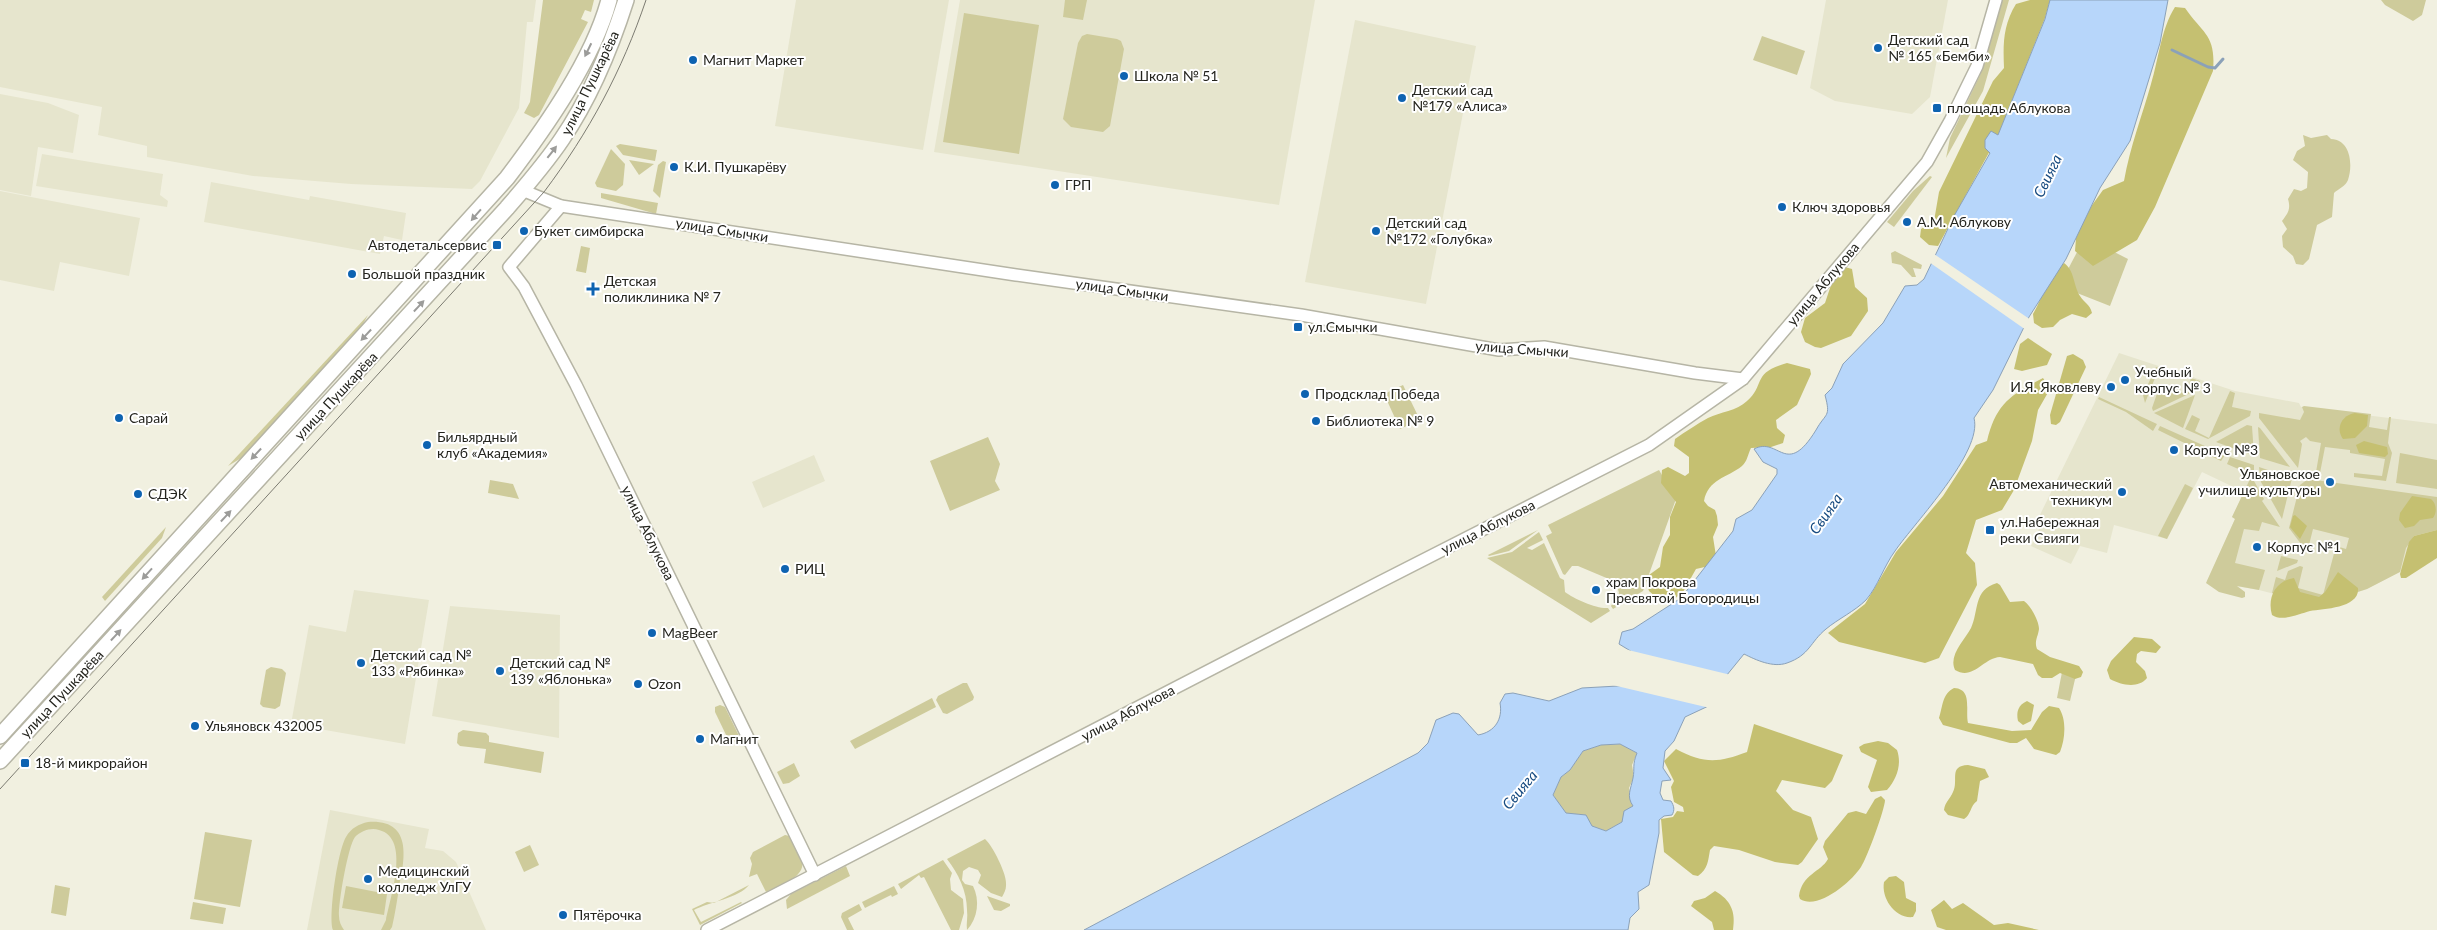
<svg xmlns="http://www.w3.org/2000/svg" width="2437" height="930" font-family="Lato,sans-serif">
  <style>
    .built { fill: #e6e5cd }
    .green { fill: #cecb9b }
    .forest { fill: #c5c071 }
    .water { fill: #b7d6fa; stroke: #8ba1b8; fill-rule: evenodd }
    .pier { fill: #f1f0e0 }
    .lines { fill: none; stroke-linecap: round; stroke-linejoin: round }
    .stream { stroke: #8ba1b8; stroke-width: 3 }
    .tertiary-casing { stroke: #b6b5a5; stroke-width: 14 }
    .primary-casing { stroke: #b6b5a5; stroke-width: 18 }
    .tertiary { stroke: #fff; stroke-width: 11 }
    .primary { stroke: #fff; stroke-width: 15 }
    .tram { stroke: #7c7b71; stroke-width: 1 }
    .oneway { fill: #9c9c9a }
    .poi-dot { fill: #0e63b1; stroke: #fff; stroke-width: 2 }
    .labels { text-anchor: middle; stroke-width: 4; stroke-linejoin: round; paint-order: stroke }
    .poi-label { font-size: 14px; fill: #24241e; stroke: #fff; text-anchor: start }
    .street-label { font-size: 14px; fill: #24241e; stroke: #fff }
    .water-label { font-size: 15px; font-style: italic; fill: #174b80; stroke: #fff }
  </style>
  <rect width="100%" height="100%" fill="#f1f0e0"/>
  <g class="built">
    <polygon points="0,0 536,0 533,22 527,22 519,108 480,181 472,189 351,184 253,176 147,157 147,146 98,135 102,107 0,87"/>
    <polygon points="796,0 949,0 923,150 775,126"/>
    <polygon points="960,0 1315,0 1279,205 934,152"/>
    <polygon points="1826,0 1948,0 1930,97 1912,114 1835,101 1810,88"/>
    <polygon points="1355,20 1476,46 1426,304 1305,282"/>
    <polygon points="0,94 48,103 79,115 73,153 38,147 31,196 0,190"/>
    <polygon points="42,154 163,174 160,195 168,201 167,207 36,186"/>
    <polygon points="211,182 309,200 310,196 406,213 402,240 384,236 380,254 204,222"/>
    <polygon points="0,191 140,218 129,276 60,262 54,291 0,280"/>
    <polygon points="2119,353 2235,391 2299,403 2301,407 2437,424 2437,548 2403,570 2367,589 2317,605 2259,590 2207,581 2235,519 2232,517 2244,492 2202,472 2167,539 2114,525 2107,553 2080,546 2071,564 2031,546 2039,529 2036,523"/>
    <polygon points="814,455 825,481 763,508 752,482"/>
    <polygon points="354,590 429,600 405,744 291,724 309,625 346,632"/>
    <polygon points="450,606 560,615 559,738 432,716"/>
    <polygon points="330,810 429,829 425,848 443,851 456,862 486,930 307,930"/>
  </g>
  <g class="green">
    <polygon points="543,0 594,0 591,12 585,10 581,19 588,22 539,115 534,118 524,113 530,102"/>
    <polygon points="1065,0 1087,0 1083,20 1063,17"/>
    <polygon points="2002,0 2009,0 1983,91 1946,158 1950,138 1980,75"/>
    <polygon points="2381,0 2426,0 2422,15 2413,21 2385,5"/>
    <polygon points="964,13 1039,25 1019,154 943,142"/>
    <polygon points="1087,34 1117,39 1121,41 1124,49 1110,126 1103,132 1071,127 1063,119 1078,43 1082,36"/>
    <polygon points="1762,36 1805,51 1797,75 1753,60"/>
    <path d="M2303 135 2311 138 2327 135 2331 139C2351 140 2353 165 2348 180 2346 186 2338 189 2334 193L2332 217 2317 225 2309 259 2303 265 2296 264 2293 256 2283 247 2282 236 2287 229 2282 221C2288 213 2291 209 2288 199L2294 189 2301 191 2307 188 2308 172 2293 160 2297 151 2305 146Z"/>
    <polygon points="620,144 657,150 655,161 623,155 616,146"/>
    <polygon points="611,149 625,164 623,185 616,191 597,187 595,183"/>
    <polygon points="629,160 654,164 639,175"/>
    <polygon points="663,161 666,162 660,198 653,191 658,165"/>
    <polygon points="1930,176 1932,177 1894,227 1887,222 1913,191"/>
    <polygon points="601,193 658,203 656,214 601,198"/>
    <polygon points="2085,237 2128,259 2110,306 2077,293 2066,273"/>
    <polygon points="581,246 590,248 586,273 576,271"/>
    <polygon points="1895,251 1922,265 1921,269 1913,268 1916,277 1912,277 1901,265 1892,263 1891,253"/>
    <polygon points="368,315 358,333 243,457 228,466"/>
    <polygon points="2156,367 2159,368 2145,403 2143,395"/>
    <polygon points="2191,378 2200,381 2197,390 2153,411 2152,408 2160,385 2186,394"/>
    <polygon points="1403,385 1420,420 1400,429 1384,394"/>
    <polygon points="2230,391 2235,393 2232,407 2251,411 2250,416 2208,439 2185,429 2192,415 2200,419 2195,431 2209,438"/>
    <polygon points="2195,395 2183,428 2154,413"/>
    <polygon points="2099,397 2157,424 2153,431 2126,412 2098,399"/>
    <polygon points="2304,406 2371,414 2369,427 2387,430 2389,417 2391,417 2388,443 2392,453 2386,481 2354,477 2354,473 2382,476 2385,459 2350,453 2350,450 2325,447 2320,473 2316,472 2321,443 2310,441 2306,437 2300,441 2302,444 2298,468 2259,418 2259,413 2300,420 2304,412 2302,407"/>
    <polygon points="2247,425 2252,426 2254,456 2216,442"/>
    <polygon points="2160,426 2225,455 2221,461 2158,430"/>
    <polygon points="2258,427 2260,428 2290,467 2260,458"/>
    <polygon points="988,437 1000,464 995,481 1000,490 950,511 930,461"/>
    <polygon points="2400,453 2437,460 2437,489 2396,483"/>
    <polygon points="2230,457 2254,465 2254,476 2227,464"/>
    <polygon points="2259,467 2292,478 2282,519 2261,482"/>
    <polygon points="1659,470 1676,499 1643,591 1613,609 1611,606 1619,593 1616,582 1578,566 1572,566 1565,575 1563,574 1546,536 1552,533 1548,525"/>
    <polygon points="2250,479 2254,481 2264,499 2262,501 2280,527 2262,522 2259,531 2244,529 2235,563 2265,570 2259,590 2237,586 2245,592 2245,597 2242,598 2219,592 2206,583 2235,519 2232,517"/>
    <polygon points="2308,479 2437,497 2437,530 2414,536 2406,548 2400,572 2367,589 2317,605 2272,593 2276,577 2285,580 2288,571 2300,566 2303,567 2298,588 2323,595 2336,546 2346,549 2349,538 2313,529 2308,549 2304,548 2289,528 2300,485"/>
    <polygon points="490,480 513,484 519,499 488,493"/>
    <polygon points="2185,484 2193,488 2167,539 2158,536"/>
    <polygon points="166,527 162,538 105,601 102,597"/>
    <polygon points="1538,530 1509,551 1489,556 1488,555"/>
    <path d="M1539 532 1543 540 1527 548 1532 550 1544 543 1560 578 1564 580 1565 592C1574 599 1597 609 1608 608L1610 611 1591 623 1487 558 1512 552Z"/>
    <polygon points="2281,556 2298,560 2297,563 2277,571"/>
    <polygon points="271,667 282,669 286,673 280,706 275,709 263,707 260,704 266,670"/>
    <polygon points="2062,672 2076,675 2070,701 2057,698"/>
    <polygon points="963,683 967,683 974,697 973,700 947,714 943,713 936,700 938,696"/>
    <polygon points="932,698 936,707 855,749 850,741"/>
    <polygon points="720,705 725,707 739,736 735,742 728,739 715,712 715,707"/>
    <polygon points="463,730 486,733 489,736 489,742 544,752 541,773 484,763 486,749 460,746 457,743 458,733"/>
    <polygon points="1620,744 1637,753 1632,765 1634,777 1629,788 1633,806 1622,822 1606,831 1592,826 1580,814 1566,814 1553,795 1561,777 1570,770 1583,751 1601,745"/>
    <polygon points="794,763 800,776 789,783 783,784 777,772"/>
    <path d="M368 822C413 819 405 859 399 888 397 901 395 914 392 927L390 930H381L386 920C390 898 411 838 379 830 371 827 361 831 355 837 348 846 338 904 339 916 339 921 341 926 344 930H333C328 916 338 850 346 837 351 828 359 824 368 822Z"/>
    <polygon points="205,832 252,840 240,907 194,899"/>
    <path d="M785 835 790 836C794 843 800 853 802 861 806 878 777 886 766 892L757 874 749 877 752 864 750 858 753 852Z"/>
    <path d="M985 839C992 845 1008 875 1006 886 1006 890 1004 893 1002 897L991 893 978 883 981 875 978 870 969 867 963 871 962 880 965 884 973 886C980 900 978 918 967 930 966 924 968 917 967 910 967 891 958 873 947 859Z"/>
    <polygon points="530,845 539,865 524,872 515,852"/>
    <polygon points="943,860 952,873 950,879 951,890 963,899 964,913 959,930 951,930 924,877 921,878 919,875 901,889 898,884"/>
    <polygon points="846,866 850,876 787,909 786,900 791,894"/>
    <polygon points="55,885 70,888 66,916 51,913"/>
    <path d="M749 885C739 898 709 902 694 910L701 922 741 902 742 903 700 925 692 909 707 902 714 903Z"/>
    <polygon points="346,886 387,894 384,915 342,908"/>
    <polygon points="894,886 898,894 892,897 891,895 865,908 862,902"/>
    <polygon points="987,896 1010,904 1010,906 1001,911 994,910"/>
    <polygon points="193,902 226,908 223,924 190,919"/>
    <polygon points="859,904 862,910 848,918 854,930 847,930 841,917 842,913"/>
  </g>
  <g class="forest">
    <path d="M2030 0H2050L2045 18 1998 136 1938 246 1929 245 1920 237 1921 229 1934 221 1939 192 1993 81 2004 68C2003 44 2003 25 2016 4Z"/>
    <path d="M2175 7 2185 8C2204 35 2216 35 2213 71L2155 207 2137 240 2093 266 2075 251 2077 226 2103 190 2124 181C2130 147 2142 116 2151 84 2159 58 2161 29 2175 7Z"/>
    <path d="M2064 263C2075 271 2073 285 2080 296 2084 303 2090 304 2092 313L2086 318 2072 314 2060 320 2053 327 2042 328 2034 323 2033 314C2046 292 2043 280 2064 263Z"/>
    <polygon points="1845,267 1852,269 1855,287 1867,298 1868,311 1851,336 1821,348 1815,347 1805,342 1801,332 1805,318 1825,303 1832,282"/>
    <polygon points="2028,338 2052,354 2047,365 2022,371 2014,369 2020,344"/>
    <polygon points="2073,354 2083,360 2086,367 2060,422 2056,425 2051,424 2050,415 2067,356"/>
    <path d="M1787 363 1810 369 1811 374 1797 405 1776 420 1777 428 1785 435 1783 443 1771 447 1751 448C1748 454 1747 462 1742 466 1727 478 1708 479 1704 501L1708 506 1715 510 1717 516 1718 525 1713 537 1716 556 1709 566 1696 569 1683 592 1673 600 1657 598 1649 591 1647 585 1649 575 1660 567 1663 547 1670 535V517L1676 502 1661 483 1662 470 1668 467 1685 476 1689 473V457L1674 446 1675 439C1685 432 1697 424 1708 418 1720 412 1737 411 1747 401 1766 384 1751 373 1787 363Z"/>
    <path d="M2043 378 2050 389 2038 410 2032 441 2014 490 2002 510 1976 520 1966 553 1975 563 1977 585 1939 658 1925 663 1839 642 1828 633 1865 604 1896 552 1943 496 1976 445 1987 441C1996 404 2010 395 2043 378Z"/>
    <path d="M2355 413 2368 415 2367 426 2355 438 2343 439C2335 428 2342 415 2355 413Z"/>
    <polygon points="2364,441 2387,447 2388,454 2385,457 2359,453 2356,445"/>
    <path d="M2412 496 2431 499C2437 504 2437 513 2433 518L2420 520 2414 526 2405 528 2399 520 2400 513Z"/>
    <polygon points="2295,515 2307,526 2300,539 2290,527 2293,516"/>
    <polygon points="2437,530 2437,558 2406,578 2401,578 2400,574 2409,542 2414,536"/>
    <path d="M2338 572 2358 588C2360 608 2324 609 2310 611 2299 614 2282 622 2272 615 2267 598 2275 581 2294 578L2300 592 2319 597 2325 592Z"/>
    <path d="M1997 583 2000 585 2010 602 2024 601C2031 606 2039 621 2039 629 2038 637 2034 641 2037 649L2050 657 2079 666 2083 672 2081 677 2075 679 2060 673 2052 678H2042L2038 675 2033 664 2000 657C1983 658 1973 681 1955 670 1948 655 1965 640 1971 628 1979 611 1973 590 1997 583Z"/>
    <path d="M2134 637 2152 639 2161 647 2156 653 2141 651 2137 654 2136 662 2145 671 2147 678C2138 689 2121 685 2110 679L2107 670 2111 661Z"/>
    <path d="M1954 688C1973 689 1965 710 1968 723L2012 731 2031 730 2042 712 2049 706 2059 708C2067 720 2065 740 2060 752L2056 755 2034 749 2026 738 2017 743H2010L1943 725 1939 718C1943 706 1942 694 1954 688Z"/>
    <path d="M2027 701 2034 705 2031 721 2023 725 2018 721C2016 712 2018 705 2027 701Z"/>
    <path d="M1754 724 1843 755 1832 781 1825 788 1782 780 1776 791 1793 810 1811 817 1818 839 1802 862 1798 865 1775 862 1739 850 1714 846 1710 850C1708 861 1708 869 1698 876L1693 875 1664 852 1661 819 1673 817 1677 811 1684 812 1683 807 1674 802 1671 787 1674 781 1664 761 1676 749C1704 764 1718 763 1747 752Z"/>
    <path d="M1878 741 1888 743 1897 750C1902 764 1897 779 1887 790L1871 792 1868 787 1877 760 1861 752 1859 747 1864 744Z"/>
    <path d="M1968 765 1985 769 1989 777 1980 781 1977 801C1970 806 1971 815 1964 819L1948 815 1944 810C1945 802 1950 799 1953 792 1959 780 1948 766 1968 765Z"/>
    <path d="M1881 796 1885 800C1885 809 1867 858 1861 867 1852 881 1818 911 1800 899L1799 896C1802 874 1821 872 1828 859L1823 847 1825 841 1848 813 1856 811 1866 814 1875 799Z"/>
    <path d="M1896 876 1904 882 1906 898 1916 903V911L1913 917C1895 919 1881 898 1884 882L1889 877Z"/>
    <path d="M1715 891C1731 900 1736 912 1733 930H1714L1712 922 1691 906 1694 901 1705 898Z"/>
    <polygon points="1944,900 1952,909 1963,903 1994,925 2008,923 2039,930 1946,930 1937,927 1931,910"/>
  </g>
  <path class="water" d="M2050 0H2168L2160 43 2130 141 2100 188 2066 259 2029 317 1993 390 1974 418C1983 452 1915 522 1895 551 1884 566 1878 586 1866 600 1855 611 1838 619 1826 629 1810 642 1810 655 1787 663 1773 668 1756 660 1744 654L1722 681 1717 702 1685 717 1674 741 1665 751 1663 768 1671 780 1662 781 1660 793 1663 800 1671 801C1674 806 1675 810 1672 815L1664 816 1659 820V833L1649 885 1638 892 1639 909 1630 918 1628 930H1084L1418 753 1428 743 1436 720 1453 713 1459 714 1478 735C1495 732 1503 719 1500 703L1505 694 1513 693 1549 701 1582 688 1654 684 1657 667 1619 644 1622 632 1633 629 1681 598 1733 531 1736 519 1752 510 1777 474V469L1763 462 1754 449C1779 436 1786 479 1816 430 1826 412 1831 418 1825 395L1832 388 1843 364 1883 323 1905 286 1917 285 1924 279 1954 216 1990 153 1985 148V140L1991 131 1998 135 2045 19ZM1620 744 1637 753C1632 765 1635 768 1633 778 1631 789 1626 796 1633 806L1624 811 1622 822 1606 831 1592 826 1586 815 1566 813 1553 795 1561 777 1570 770 1583 751 1601 745Z"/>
  <g class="pier">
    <polygon points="1934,254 2031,320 2026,330 1929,262"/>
    <polygon points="1624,649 1731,675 1725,682 1721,700 1718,704 1710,708 1604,683 1624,683 1636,679 1652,681 1654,669 1648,667 1636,656"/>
  </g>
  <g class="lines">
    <polyline class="stream" points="2172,50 2208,67 2215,68 2223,59"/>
    <defs>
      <g id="tertiary">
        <polyline points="522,190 561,206 1016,275 1301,315 1499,350 1544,347 1695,373 1743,379"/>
        <polyline points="561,206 509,267 524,287 576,385 815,875"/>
        <polyline points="707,930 1380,582 1649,445 1743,379 1927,162 1950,121 1977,66 1996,0"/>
      </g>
      <g id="primary">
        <path d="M0 736 507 178C545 128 593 60 609 0"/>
        <path d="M0 761 507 208C526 186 546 163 562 139 590 98 611 47 626 0"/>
      </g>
    </defs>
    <use href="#tertiary" class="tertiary-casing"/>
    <use href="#primary" class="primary-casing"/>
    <use href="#tertiary" class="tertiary"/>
    <use href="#primary" class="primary"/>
    <path class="tram" d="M0 789 544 192C589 132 622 71 646 0"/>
  </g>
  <defs><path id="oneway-solid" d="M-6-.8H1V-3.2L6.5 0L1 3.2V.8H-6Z" transform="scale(1.25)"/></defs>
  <g class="oneway">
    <use href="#oneway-solid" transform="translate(588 50) rotate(116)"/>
    <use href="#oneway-solid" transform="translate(552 152) rotate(-52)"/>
    <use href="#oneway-solid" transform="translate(476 215) rotate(131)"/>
    <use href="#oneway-solid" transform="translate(419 306) rotate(-47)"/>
    <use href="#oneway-solid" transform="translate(366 335) rotate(133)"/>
    <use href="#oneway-solid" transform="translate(256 454) rotate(133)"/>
    <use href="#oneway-solid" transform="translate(226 516) rotate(-47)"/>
    <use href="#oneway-solid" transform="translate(147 574) rotate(132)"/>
    <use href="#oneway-solid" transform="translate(116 635) rotate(-47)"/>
  </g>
  <g class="poi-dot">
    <circle cx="1878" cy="48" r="5"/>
    <circle cx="693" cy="60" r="5"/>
    <circle cx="1124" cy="76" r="5"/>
    <circle cx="1402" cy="98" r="5"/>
    <rect x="1932" y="103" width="10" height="10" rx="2.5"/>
    <circle cx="674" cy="167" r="5"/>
    <circle cx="1055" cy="185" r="5"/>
    <circle cx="1782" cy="207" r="5"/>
    <circle cx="1907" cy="222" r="5"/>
    <circle cx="524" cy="231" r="5"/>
    <circle cx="1376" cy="231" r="5"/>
    <rect x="492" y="240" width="10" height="10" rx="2.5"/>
    <circle cx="352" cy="274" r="5"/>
    <path d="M590.5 281.5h5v5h5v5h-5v5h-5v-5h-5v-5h5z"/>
    <rect x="1293" y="322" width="10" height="10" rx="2.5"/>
    <circle cx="2125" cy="380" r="5"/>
    <circle cx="2111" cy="387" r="5"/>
    <circle cx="1305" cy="394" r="5"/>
    <circle cx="119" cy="418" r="5"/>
    <circle cx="1316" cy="421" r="5"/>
    <circle cx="427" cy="445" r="5"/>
    <circle cx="2174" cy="450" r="5"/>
    <circle cx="2330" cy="482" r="5"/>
    <circle cx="2122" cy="492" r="5"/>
    <circle cx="138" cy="494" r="5"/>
    <rect x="1985" y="525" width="10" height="10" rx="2.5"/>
    <circle cx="2257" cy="547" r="5"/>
    <circle cx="785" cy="569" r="5"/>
    <circle cx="1596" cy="590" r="5"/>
    <circle cx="652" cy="633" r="5"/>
    <circle cx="361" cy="663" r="5"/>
    <circle cx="500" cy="671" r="5"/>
    <circle cx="638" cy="684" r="5"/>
    <circle cx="195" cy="726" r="5"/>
    <circle cx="700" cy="739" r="5"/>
    <rect x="20" y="758" width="10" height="10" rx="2.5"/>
    <circle cx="368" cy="879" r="5"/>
    <circle cx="563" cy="915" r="5"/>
  </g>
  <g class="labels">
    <g class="poi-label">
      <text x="1888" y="45">Детский сад<tspan x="1888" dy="16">№ 165 «Бемби»</tspan></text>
      <text x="703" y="65">Магнит Маркет</text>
      <text x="1134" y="81">Школа № 51</text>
      <text x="1412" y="95">Детский сад<tspan x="1412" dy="16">№179 «Алиса»</tspan></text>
      <text x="1947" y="113">площадь Аблукова</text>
      <text x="684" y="172">К.И. Пушкарёву</text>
      <text x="1065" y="190">ГРП</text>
      <text x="1792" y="212">Ключ здоровья</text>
      <text x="1917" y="227">А.М. Аблукову</text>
      <text x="1386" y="228">Детский сад<tspan x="1386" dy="16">№172 «Голубка»</tspan></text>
      <text x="534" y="236">Букет симбирска</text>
      <text x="487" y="250" text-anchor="end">Автодетальсервис</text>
      <text x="362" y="279">Большой праздник</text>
      <text x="604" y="286">Детская<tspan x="604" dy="16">поликлиника № 7</tspan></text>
      <text x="1308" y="332">ул.Смычки</text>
      <text x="2135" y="377">Учебный<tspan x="2135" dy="16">корпус № 3</tspan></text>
      <text x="2101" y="392" text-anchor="end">И.Я. Яковлеву</text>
      <text x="1315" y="399">Продсклад Победа</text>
      <text x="129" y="423">Сарай</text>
      <text x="1326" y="426">Библиотека № 9</text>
      <text x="437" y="442">Бильярдный<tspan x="437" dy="16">клуб «Академия»</tspan></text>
      <text x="2184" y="455">Корпус №3</text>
      <text x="2320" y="479" text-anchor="end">Ульяновское<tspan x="2320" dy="16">училище культуры</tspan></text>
      <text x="2112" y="489" text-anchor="end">Автомеханический<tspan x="2112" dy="16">техникум</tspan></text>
      <text x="148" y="499">СДЭК</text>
      <text x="2000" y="527">ул.Набережная<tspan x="2000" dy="16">реки Свияги</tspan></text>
      <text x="2267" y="552">Корпус №1</text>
      <text x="795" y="574">РИЦ</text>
      <text x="1606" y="587">храм Покрова<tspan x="1606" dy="16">Пресвятой Богородицы</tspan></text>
      <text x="662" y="638">MagBeer</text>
      <text x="371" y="660">Детский сад №<tspan x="371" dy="16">133 «Рябинка»</tspan></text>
      <text x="510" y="668">Детский сад №<tspan x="510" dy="16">139 «Яблонька»</tspan></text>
      <text x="648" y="689">Ozon</text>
      <text x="205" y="731">Ульяновск 432005</text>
      <text x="710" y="744">Магнит</text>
      <text x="35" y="768">18-й микрорайон</text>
      <text x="378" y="876">Медицинский<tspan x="378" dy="16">колледж УлГУ</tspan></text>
      <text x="573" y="920">Пятёрочка</text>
    </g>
    <g class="street-label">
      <text transform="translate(590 83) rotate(-64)" y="5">улица Пушкарёва</text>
      <text transform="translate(722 230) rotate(9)" y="5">улица Смычки</text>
      <text transform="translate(1823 284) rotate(-50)" y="5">улица Аблукова</text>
      <text transform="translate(1122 290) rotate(8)" y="5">улица Смычки</text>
      <text transform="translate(1522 349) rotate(4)" y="5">улица Смычки</text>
      <text transform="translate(336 396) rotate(-47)" y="5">улица Пушкарёва</text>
      <text transform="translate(1488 527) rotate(-27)" y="5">улица Аблукова</text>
      <text transform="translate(648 533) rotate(64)" y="5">улица Аблукова</text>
      <text transform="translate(62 694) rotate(-47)" y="5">улица Пушкарёва</text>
      <text transform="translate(1128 713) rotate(-28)" y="5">улица Аблукова</text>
    </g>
    <g class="water-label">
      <text transform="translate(2048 176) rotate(-64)" y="5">Свияга</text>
      <text transform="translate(1826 514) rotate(-55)" y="5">Свияга</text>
      <text transform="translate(1520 790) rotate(-50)" y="5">Свияга</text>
    </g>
  </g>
</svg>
